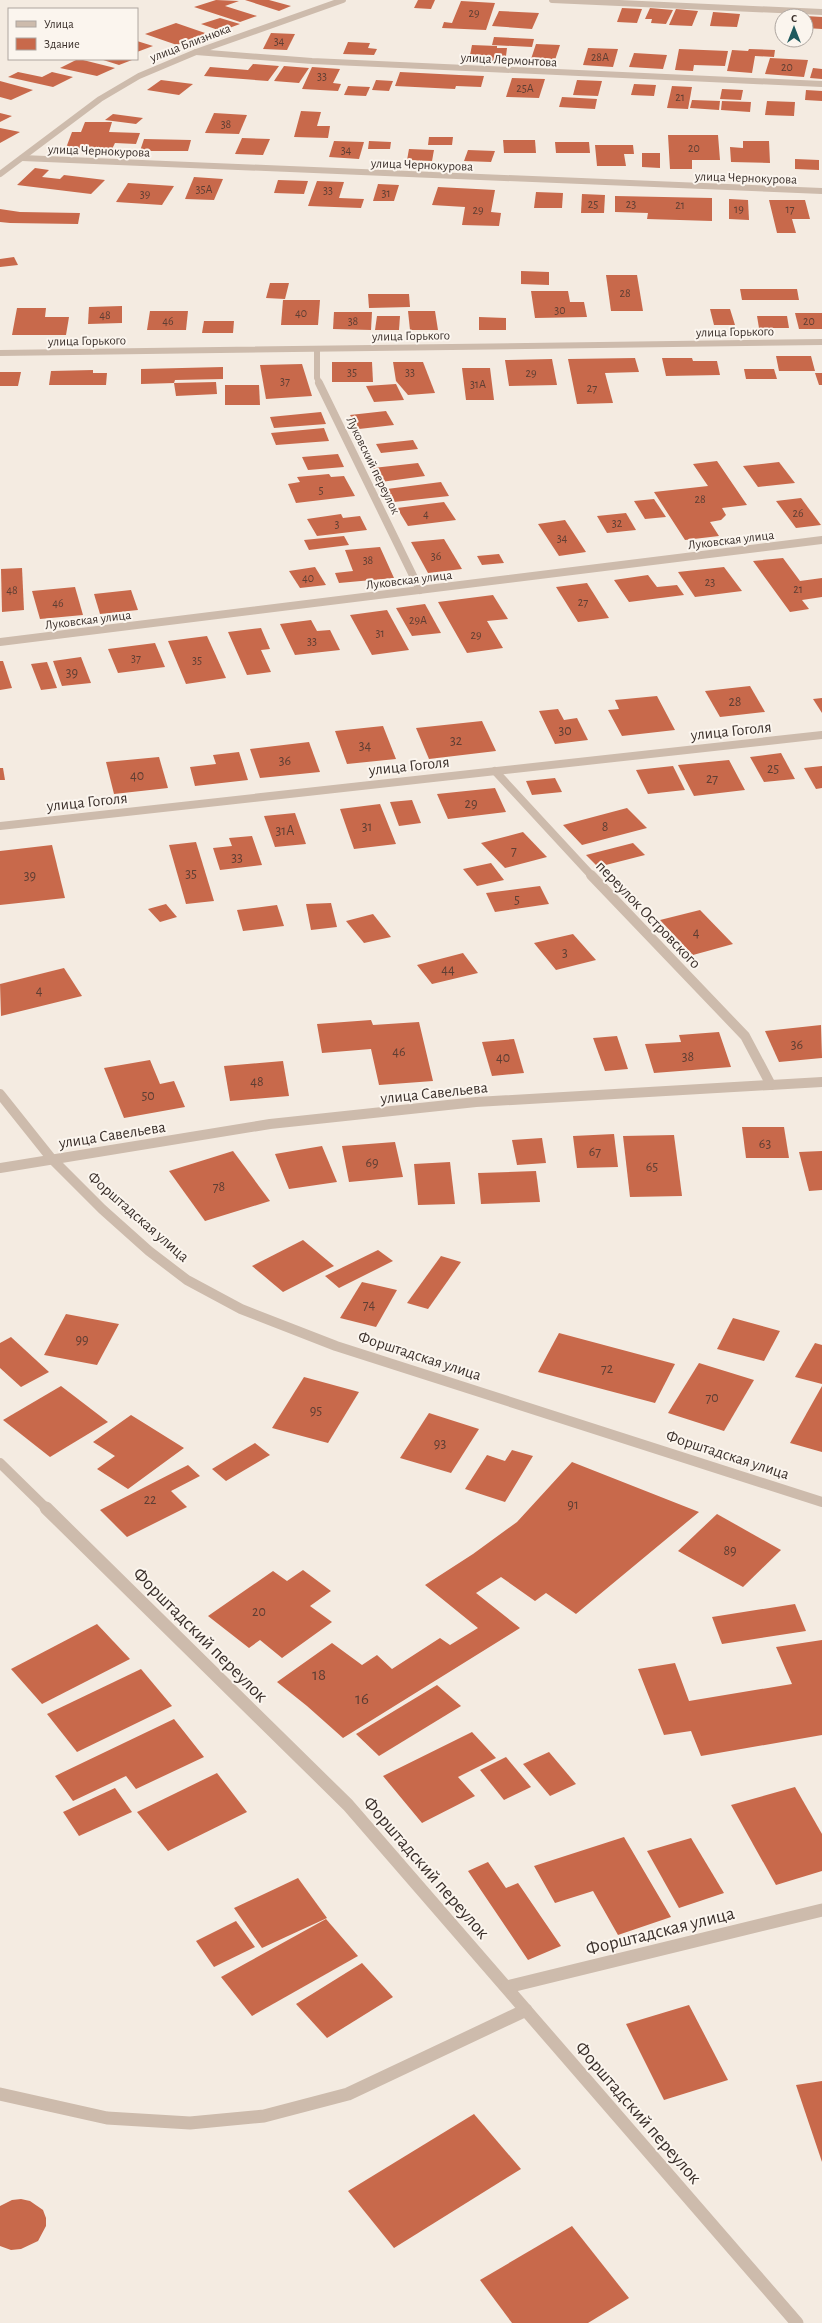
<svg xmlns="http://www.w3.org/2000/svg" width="822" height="2323" font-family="'Alegreya Sans',sans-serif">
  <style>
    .building { fill: #c8694b }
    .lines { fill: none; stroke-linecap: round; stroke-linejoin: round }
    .minor-far3 { stroke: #cdbbac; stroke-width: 6 }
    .minor-far2 { stroke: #cdbbac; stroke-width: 8 }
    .minor-far1 { stroke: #cdbbac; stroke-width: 10 }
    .minor { stroke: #cdbbac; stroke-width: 13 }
    .tertiary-far1 { stroke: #cdbbac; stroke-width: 6 }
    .tertiary { stroke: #cdbbac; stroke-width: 10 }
    .labels { text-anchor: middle; stroke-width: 4; stroke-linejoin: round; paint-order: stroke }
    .far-number-label { font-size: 12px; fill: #5e3e33 }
    .far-street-label { font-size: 13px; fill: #3b302b; stroke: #fbf5ee }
    .number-label { font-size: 14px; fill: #5e3e33 }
    .street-label { font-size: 16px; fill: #3b302b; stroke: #fbf5ee }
    .near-number-label { font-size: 17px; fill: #5e3e33 }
    .near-street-label { font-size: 19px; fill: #3b302b; stroke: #fbf5ee }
  </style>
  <rect width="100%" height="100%" fill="#f4ebe1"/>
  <g class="building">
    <polygon points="216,0 239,1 225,6 257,16 240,22 194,7"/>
    <polygon points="245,0 269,0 291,6 279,11"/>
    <polygon points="418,0 435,0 431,9 414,8"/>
    <polygon points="461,1 495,3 486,30 442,28 444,22 452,23"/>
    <polygon points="622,8 642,9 637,23 617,22"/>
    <polygon points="650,8 673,10 666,24 651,23 652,19 645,19"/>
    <polygon points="676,9 698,11 692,26 669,25"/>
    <polygon points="499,11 539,13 532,29 492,26"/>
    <polygon points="713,12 740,14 737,27 710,26"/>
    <polygon points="806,16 822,17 822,29 806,28"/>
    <polygon points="220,18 240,24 221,31 201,24"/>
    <polygon points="176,23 208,34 177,45 145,34"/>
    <polygon points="271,33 295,34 287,50 263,49"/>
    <polygon points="494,37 534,39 532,47 492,45"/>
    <polygon points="137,41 153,46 137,52"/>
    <polygon points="348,42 370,43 368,48 377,49 374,55 343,54"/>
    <polygon points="536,44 560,45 554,63 530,62"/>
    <polygon points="472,45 497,46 497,48 507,48 506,56 497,56 496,61 469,60"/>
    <polygon points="588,48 618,49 613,67 583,65"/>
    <polygon points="679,49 728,51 725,66 694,65 693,71 675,70"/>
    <polygon points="749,49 775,50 774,57 755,56 752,73 727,71 732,50 748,51"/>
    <polygon points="634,53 667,55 663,69 629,67"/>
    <polygon points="770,58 808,60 804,77 765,74"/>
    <polygon points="78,59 79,59 115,68 97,76 60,68"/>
    <polygon points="100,59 129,59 132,60 119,65"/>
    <polygon points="253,64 279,66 268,81 204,76 210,67 248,70"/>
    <polygon points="284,66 309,68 299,83 274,81"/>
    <polygon points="312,67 340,69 333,83 341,84 338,91 302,89"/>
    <polygon points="813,68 822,69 822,79 810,78"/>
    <polygon points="18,72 42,77 52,72 73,77 53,87 8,77"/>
    <polygon points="400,72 459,75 484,76 481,87 456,86 455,89 395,86"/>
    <polygon points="512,78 545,79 539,98 506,97"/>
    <polygon points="161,80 193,84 179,95 147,90"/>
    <polygon points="376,80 393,81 389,91 372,90"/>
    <polygon points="577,80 602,81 598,96 573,95"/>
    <polygon points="0,81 33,90 11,100 0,97"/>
    <polygon points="634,84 656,85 654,96 631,95"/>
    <polygon points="348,86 370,87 366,96 344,95"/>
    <polygon points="672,86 692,87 688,109 667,108"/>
    <polygon points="722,89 743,90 741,100 720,99"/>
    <polygon points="806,90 822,91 822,101 805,100"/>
    <polygon points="562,97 597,99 595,109 559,107"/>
    <polygon points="692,100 720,101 719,110 690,108"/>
    <polygon points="722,101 751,102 750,112 721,110"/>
    <polygon points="767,101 795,102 794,116 765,115"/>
    <polygon points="301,111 321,112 317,126 330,126 328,138 294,137"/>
    <polygon points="0,113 12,116 0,122"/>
    <polygon points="214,113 247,115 239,134 205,133"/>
    <polygon points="113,114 143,118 136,124 105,120"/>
    <polygon points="85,122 112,122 109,132 140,133 136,144 115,143 112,149 66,148 72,132 81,132"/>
    <polygon points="0,128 20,132 0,143"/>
    <polygon points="668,135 718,135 720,160 692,160 692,169 670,169"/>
    <polygon points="429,137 453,137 452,145 428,145"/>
    <polygon points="242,138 270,139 263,155 235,154"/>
    <polygon points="144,139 191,140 188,151 140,151"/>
    <polygon points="503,140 535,140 536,153 504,153"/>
    <polygon points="334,141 364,142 359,159 329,157"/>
    <polygon points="369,141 391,142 390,149 368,149"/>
    <polygon points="743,141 769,141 770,163 731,162 730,147 743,148"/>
    <polygon points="555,142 589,142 590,153 556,153"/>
    <polygon points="595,145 633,145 634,154 624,154 626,166 597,166"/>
    <polygon points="409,149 434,150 432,161 407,160"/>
    <polygon points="468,150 495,151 491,162 464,161"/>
    <polygon points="642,153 660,153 660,168 642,167"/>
    <polygon points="795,159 819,160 819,170 795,169"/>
    <polygon points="35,168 49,170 42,177 60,179 64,175 105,180 91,194 17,185"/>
    <polygon points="194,177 223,179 214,200 185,199"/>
    <polygon points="278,180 308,181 304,194 274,193"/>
    <polygon points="317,181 344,182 339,198 364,199 361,208 308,206"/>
    <polygon points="128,183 174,186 162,205 116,202"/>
    <polygon points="378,184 399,185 394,201 373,201"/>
    <polygon points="438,187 495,190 491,212 501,213 499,226 462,225 465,207 432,205"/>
    <polygon points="536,192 563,193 562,208 534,208"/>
    <polygon points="582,194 605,195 604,213 581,213"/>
    <polygon points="615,196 712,198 712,221 647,219 648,213 615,212"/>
    <polygon points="729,199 748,200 749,220 729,219"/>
    <polygon points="769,200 805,200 810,219 792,219 796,233 777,233"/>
    <polygon points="0,209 20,212 80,213 78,224 10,223 0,222"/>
    <polygon points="14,257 18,265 0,267 0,259"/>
    <polygon points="521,271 549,272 549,285 521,284"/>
    <polygon points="606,275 637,275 643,311 611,311"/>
    <polygon points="270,283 289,283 285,299 266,298"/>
    <polygon points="740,289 797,289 799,300 742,300"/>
    <polygon points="531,291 568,291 570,302 584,302 587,317 535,318"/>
    <polygon points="368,294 409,294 410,307 369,308"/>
    <polygon points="283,300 320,300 318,325 281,325"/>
    <polygon points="122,306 122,323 88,324 89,307"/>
    <polygon points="17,308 46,308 45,317 69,317 66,335 12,335"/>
    <polygon points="710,309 730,309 735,325 714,325"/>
    <polygon points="150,311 188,311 186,330 147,330"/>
    <polygon points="408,311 435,311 438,330 410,330"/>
    <polygon points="334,312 372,312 371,330 333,329"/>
    <polygon points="795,313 822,313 822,329 799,329"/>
    <polygon points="377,316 400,316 399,330 375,330"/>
    <polygon points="757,316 787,316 789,328 759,328"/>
    <polygon points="479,317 506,318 506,330 479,330"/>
    <polygon points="204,321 234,321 233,333 202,333"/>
    <polygon points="776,356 811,356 815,371 779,371"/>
    <polygon points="635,358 639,372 605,373 613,403 577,404 568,359"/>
    <polygon points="662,358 692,358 693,361 717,361 720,375 666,376"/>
    <polygon points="552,359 557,385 509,386 505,360"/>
    <polygon points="332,362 372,362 373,382 332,382"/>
    <polygon points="393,362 423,362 435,393 408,395 396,381"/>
    <polygon points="302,364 312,396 266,399 260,365"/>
    <polygon points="223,367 223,379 175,380 174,383 141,384 141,369"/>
    <polygon points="462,368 490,368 494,400 466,400"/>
    <polygon points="744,369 774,369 777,379 746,379"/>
    <polygon points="93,370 93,373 107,373 106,385 49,385 51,371"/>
    <polygon points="0,372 21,372 18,386 0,386"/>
    <polygon points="815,373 822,373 822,385 819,385"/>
    <polygon points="216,382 217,394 176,396 174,383"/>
    <polygon points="396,384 404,400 374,402 366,386"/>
    <polygon points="225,385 259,385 260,405 225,405"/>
    <polygon points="386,411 394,425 359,429 350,415"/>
    <polygon points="321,412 326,424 274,428 270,417"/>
    <polygon points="324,428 329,441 276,445 271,433"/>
    <polygon points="413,440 418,449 381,453 376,444"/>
    <polygon points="338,454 344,467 308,470 302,457"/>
    <polygon points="717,461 747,505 722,508 726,515 721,520 710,522 719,536 685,540 654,492 708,486 693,464"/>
    <polygon points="779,462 795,483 758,487 743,466"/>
    <polygon points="418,463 425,476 381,482 373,468"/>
    <polygon points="329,474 331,477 344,476 355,496 296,503 288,484 300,482 297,477"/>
    <polygon points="441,482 449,496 394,502 387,489"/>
    <polygon points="801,498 821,525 796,528 776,501"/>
    <polygon points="654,499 666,517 645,519 634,501"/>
    <polygon points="444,502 456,520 408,526 397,508"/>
    <polygon points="626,513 636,530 607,533 597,516"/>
    <polygon points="341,514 343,518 360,516 367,530 317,536 307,519"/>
    <polygon points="565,520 586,552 559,556 538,524"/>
    <polygon points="344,536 349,545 309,550 304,540"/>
    <polygon points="444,539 462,569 428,573 411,542"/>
    <polygon points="380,547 394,578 339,583 335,573 353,571 345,550"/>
    <polygon points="499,554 504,563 482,565 477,556"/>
    <polygon points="783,558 800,581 822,578 822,597 802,600 809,609 790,612 753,561"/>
    <polygon points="315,567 326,585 300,588 289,571"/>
    <polygon points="724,567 742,591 695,597 678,572"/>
    <polygon points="22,568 24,610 2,612 1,569"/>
    <polygon points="648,575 657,587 677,585 684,595 629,602 614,580"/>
    <polygon points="587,583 609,618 578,622 556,587"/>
    <polygon points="75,587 83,615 40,619 32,591"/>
    <polygon points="131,590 138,610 100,614 94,594"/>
    <polygon points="493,595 508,619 487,621 503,648 467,653 438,602"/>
    <polygon points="425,604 441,633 412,636 396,608"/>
    <polygon points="387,610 409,650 372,655 350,615"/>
    <polygon points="311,620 317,631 330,630 340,650 295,655 280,624"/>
    <polygon points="261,628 270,649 261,650 271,672 247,675 228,632"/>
    <polygon points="207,636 226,678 186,684 168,641"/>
    <polygon points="155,643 165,667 118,673 108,649"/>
    <polygon points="81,657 91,683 62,686 53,661"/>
    <polygon points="0,661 3,661 12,688 0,690"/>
    <polygon points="47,662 57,688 41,690 31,664"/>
    <polygon points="750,686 765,712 720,717 705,691"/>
    <polygon points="657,696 675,730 622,736 608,710 619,709 615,700"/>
    <polygon points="822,698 822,713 813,699"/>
    <polygon points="558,709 564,720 577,718 588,740 555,744 539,711"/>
    <polygon points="482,721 496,751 429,759 416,728"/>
    <polygon points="383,726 396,759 347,764 335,731"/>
    <polygon points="309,742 320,772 260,778 250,749"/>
    <polygon points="239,752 248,780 195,786 190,767 216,764 213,755"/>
    <polygon points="781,753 795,779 764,782 750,757"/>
    <polygon points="159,757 168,788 114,794 106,762"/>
    <polygon points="729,760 745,790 694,796 678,765"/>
    <polygon points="673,766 685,790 648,794 636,770"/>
    <polygon points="822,766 822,788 816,789 804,768"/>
    <polygon points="0,768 3,768 5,780 0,780"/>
    <polygon points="555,778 562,792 532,795 526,781"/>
    <polygon points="495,788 506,812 448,819 437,794"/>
    <polygon points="412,800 421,823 399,826 390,802"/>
    <polygon points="380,804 396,844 354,849 340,809"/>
    <polygon points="627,808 647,828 582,845 563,825"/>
    <polygon points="295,813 306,844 275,847 264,816"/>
    <polygon points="523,832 547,857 505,868 481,843"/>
    <polygon points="252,836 262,865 220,870 213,848 232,846 229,838"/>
    <polygon points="196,842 214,901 186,904 169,845"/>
    <polygon points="633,843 645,855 598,867 586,855"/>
    <polygon points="52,845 65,898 0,905 0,851"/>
    <polygon points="491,863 504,880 477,886 463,869"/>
    <polygon points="540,886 549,904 495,912 486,893"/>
    <polygon points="331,903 337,927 311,930 306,904"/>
    <polygon points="166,904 177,917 160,922 148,909"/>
    <polygon points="277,905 284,926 243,931 237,910"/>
    <polygon points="700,910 733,944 693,955 660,920"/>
    <polygon points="373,914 391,937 364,943 346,921"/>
    <polygon points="573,934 596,960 556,970 534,943"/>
    <polygon points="463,953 478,973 432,984 417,965"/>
    <polygon points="64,968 82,996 1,1016 0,984"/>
    <polygon points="371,1020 373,1025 419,1022 433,1081 379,1085 371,1049 322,1053 317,1024"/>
    <polygon points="821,1025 822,1058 779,1062 765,1031"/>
    <polygon points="719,1032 731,1067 654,1073 645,1044 681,1042 679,1035"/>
    <polygon points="617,1036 628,1069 605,1071 593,1038"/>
    <polygon points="514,1039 524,1073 492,1076 482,1042"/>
    <polygon points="150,1060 160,1084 174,1081 185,1107 124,1118 104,1068"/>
    <polygon points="283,1061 289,1096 230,1101 224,1066"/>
    <polygon points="742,1127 784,1127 789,1158 746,1158"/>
    <polygon points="614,1134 618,1167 577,1168 573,1136"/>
    <polygon points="674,1135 682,1196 630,1197 623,1136"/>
    <polygon points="542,1138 546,1163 517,1165 512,1140"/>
    <polygon points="395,1142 403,1177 349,1182 342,1146"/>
    <polygon points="322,1146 337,1182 289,1189 275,1154"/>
    <polygon points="233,1151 270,1201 205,1221 169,1171"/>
    <polygon points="822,1151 822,1190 809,1191 799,1152"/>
    <polygon points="450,1162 455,1204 418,1205 414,1164"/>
    <polygon points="536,1171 540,1202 481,1204 478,1173"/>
    <polygon points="303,1240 334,1266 283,1292 252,1266"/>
    <polygon points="378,1250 393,1261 339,1288 325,1276"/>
    <polygon points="441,1256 461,1262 428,1309 407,1303"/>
    <polygon points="362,1282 397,1290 376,1327 340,1318"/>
    <polygon points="66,1314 119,1324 97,1365 44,1355"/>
    <polygon points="733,1318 780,1331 764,1361 717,1349"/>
    <polygon points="559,1333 675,1364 655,1403 538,1372"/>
    <polygon points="11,1337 49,1372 21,1387 0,1368 0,1343"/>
    <polygon points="815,1343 822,1345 822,1384 795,1377"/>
    <polygon points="699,1363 754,1380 724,1431 668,1413"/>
    <polygon points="304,1377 359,1392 328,1443 272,1428"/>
    <polygon points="61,1386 108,1422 50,1457 3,1420"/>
    <polygon points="822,1386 822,1452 790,1443"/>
    <polygon points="429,1413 479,1429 451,1473 400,1458"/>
    <polygon points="131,1415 184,1448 128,1489 97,1469 115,1456 93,1442"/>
    <polygon points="255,1443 270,1455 226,1481 212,1469"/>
    <polygon points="512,1450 533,1456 505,1502 465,1489 487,1455 505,1461"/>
    <polygon points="572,1462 699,1512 576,1614 546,1593 535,1601 501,1577 476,1593 520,1628 343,1738 307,1706 277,1682 332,1643 362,1665 377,1655 392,1669 440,1638 450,1645 478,1628 425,1585 473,1554 517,1522"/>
    <polygon points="188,1465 200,1476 171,1491 187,1507 127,1537 100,1510"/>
    <polygon points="717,1514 781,1550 743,1587 678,1551"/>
    <polygon points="303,1570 331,1591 310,1606 332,1622 282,1658 260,1640 249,1648 208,1616 273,1571 287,1581"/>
    <polygon points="795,1604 806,1631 722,1644 712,1617"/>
    <polygon points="97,1624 130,1659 42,1704 11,1669"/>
    <polygon points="822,1640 822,1735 701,1756 691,1731 664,1735 638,1669 675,1663 689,1701 792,1684 776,1647"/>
    <polygon points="141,1669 172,1706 77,1752 47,1714"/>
    <polygon points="437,1685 461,1706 379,1756 356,1734"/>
    <polygon points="174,1719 204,1757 136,1789 126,1776 73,1801 55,1776"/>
    <polygon points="472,1732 496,1758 458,1777 475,1796 422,1823 383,1776"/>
    <polygon points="549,1752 576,1784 550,1796 523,1764"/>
    <polygon points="506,1757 531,1787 504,1800 480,1770"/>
    <polygon points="217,1773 247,1812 168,1851 137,1812"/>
    <polygon points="795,1787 822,1834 822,1871 776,1885 731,1805"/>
    <polygon points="115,1788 132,1812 79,1836 63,1812"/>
    <polygon points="624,1837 671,1917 618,1935 593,1891 555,1903 534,1866"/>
    <polygon points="691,1838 724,1893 679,1908 647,1851"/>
    <polygon points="488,1862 506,1888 518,1883 561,1946 528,1960 468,1871"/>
    <polygon points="298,1878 327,1918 262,1948 234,1908"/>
    <polygon points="326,1919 358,1956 252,2016 221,1977"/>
    <polygon points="236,1921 255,1947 214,1967 196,1941"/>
    <polygon points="362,1963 393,1997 327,2038 296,2004"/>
    <polygon points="689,2005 728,2080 664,2100 626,2024"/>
    <polygon points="822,2081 822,2162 796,2085"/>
    <polygon points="474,2114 521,2169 394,2248 348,2191"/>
    <polygon points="21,2199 30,2201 43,2210 46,2218 46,2226 38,2241 21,2249 11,2250 0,2246 0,2206 12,2200"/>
    <polygon points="572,2226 629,2298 588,2323 512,2323 480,2280"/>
  </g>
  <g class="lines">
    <g class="minor-far3">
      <polyline points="552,0 822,12"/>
      <polyline points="196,52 312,61 822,84"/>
      <polyline points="22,158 822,191"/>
      <polyline points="317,349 317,378 320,384"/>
      <polyline points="0,353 822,342"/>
    </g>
    <g class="minor-far2">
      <polyline points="319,383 420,590"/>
      <polyline points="0,642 822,540"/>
      <polyline points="495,771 592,876"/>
      <polyline points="0,826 822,735"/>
    </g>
    <g class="minor-far1">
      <polyline points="591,875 745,1036 771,1085"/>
      <polyline points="0,1168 270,1124 476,1102 822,1082"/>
      <polyline points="0,1463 47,1509"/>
    </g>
    <g class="minor">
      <polyline points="46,1508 348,1805 797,2323"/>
      <polyline points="507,1987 822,1910"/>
      <polyline points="0,2094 107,2118 190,2123 264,2116 348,2094 526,2010"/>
    </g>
    <polyline class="tertiary-far1" points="0,174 100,99 139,76 196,52 343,0"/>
    <polyline class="tertiary" points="0,1094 51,1158 102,1209 149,1251 187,1280 241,1309 336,1346 822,1502"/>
  </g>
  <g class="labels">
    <g class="far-number-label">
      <text x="474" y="17">29</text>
      <text x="279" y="45">34</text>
      <text x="600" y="61">28А</text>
      <text x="787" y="71">20</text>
      <text x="322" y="80">33</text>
      <text x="525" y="92">25А</text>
      <text x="680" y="101">21</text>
      <text x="226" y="128">38</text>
      <text x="694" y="152">20</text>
      <text x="346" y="154">34</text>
      <text x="204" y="193">35А</text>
      <text x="328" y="194">33</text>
      <text x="386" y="197">31</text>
      <text x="145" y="198">39</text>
      <text x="593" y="208">25</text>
      <text x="631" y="208">23</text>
      <text x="680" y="209">21</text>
      <text x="739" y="213">19</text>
      <text x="790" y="213">17</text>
      <text x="478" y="214">29</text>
      <text x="625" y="297">28</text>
      <text x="560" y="314">30</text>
      <text x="301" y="317">40</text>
      <text x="105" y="319">48</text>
      <text x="168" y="325">46</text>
      <text x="353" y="325">38</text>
      <text x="809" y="325">20</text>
      <text x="352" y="376">35</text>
      <text x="410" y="376">33</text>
      <text x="531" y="377">29</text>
      <text x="285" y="385">37</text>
      <text x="478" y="388">31А</text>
      <text x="592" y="392">27</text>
      <text x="321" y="494">5</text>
      <text x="700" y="503">28</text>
      <text x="798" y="517">26</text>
      <text x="426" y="518">4</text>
      <text x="617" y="527">32</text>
      <text x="337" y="528">3</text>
      <text x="562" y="542">34</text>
      <text x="436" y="560">36</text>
      <text x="368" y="564">38</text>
      <text x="308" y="582">40</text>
      <text x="710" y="586">23</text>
      <text x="798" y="593">21</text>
      <text x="12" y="594">48</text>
      <text x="583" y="606">27</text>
      <text x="58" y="607">46</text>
      <text x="418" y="624">29А</text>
      <text x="380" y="637">31</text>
      <text x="476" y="639">29</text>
      <text x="312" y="645">33</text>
      <text x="136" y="662">37</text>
      <text x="197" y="664">35</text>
    </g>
    <g class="far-street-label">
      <text transform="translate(190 42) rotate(-21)" y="5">улица Близнюка</text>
      <text transform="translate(509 59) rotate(3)" y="5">улица Лермонтова</text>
      <text transform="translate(99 150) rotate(2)" y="5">улица Чернокурова</text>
      <text transform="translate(422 164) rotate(2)" y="5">улица Чернокурова</text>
      <text transform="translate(746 177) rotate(2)" y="5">улица Чернокурова</text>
      <text transform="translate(735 331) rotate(-1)" y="5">улица Горького</text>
      <text transform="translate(411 335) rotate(-1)" y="5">улица Горького</text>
      <text transform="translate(87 340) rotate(-1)" y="5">улица Горького</text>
      <text transform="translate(374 465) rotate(64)" y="5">Луковский переулок</text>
      <text transform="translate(731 539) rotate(-7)" y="5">Луковская улица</text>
      <text transform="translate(409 579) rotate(-7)" y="5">Луковская улица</text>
      <text transform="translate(88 619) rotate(-7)" y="5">Луковская улица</text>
    </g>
    <g class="number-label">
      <text x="72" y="677">39</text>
      <text x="735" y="706">28</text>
      <text x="565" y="735">30</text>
      <text x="456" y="745">32</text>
      <text x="365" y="750">34</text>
      <text x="285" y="765">36</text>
      <text x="773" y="773">25</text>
      <text x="137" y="780">40</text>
      <text x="712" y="783">27</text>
      <text x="471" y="808">29</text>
      <text x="367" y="831">31</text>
      <text x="605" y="831">8</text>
      <text x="285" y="835">31А</text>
      <text x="514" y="855">7</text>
      <text x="237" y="862">33</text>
      <text x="191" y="878">35</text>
      <text x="30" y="880">39</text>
      <text x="517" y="904">5</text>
      <text x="696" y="937">4</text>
      <text x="565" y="957">3</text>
      <text x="448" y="974">44</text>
      <text x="39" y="995">4</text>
      <text x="797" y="1049">36</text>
      <text x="399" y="1056">46</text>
      <text x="688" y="1061">38</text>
      <text x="503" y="1062">40</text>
      <text x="257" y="1086">48</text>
      <text x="148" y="1100">50</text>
      <text x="765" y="1148">63</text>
      <text x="595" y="1156">67</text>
      <text x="372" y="1167">69</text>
      <text x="652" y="1171">65</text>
      <text x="219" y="1191">78</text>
      <text x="369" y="1309">74</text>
      <text x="82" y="1344">99</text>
      <text x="607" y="1373">72</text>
      <text x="712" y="1402">70</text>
      <text x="316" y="1415">95</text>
      <text x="440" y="1448">93</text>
      <text x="150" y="1504">22</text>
      <text x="573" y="1509">91</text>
      <text x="730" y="1555">89</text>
      <text x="259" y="1616">20</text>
    </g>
    <g class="street-label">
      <text transform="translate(731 730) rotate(-6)" y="6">улица Гоголя</text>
      <text transform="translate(409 765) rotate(-6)" y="6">улица Гоголя</text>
      <text transform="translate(87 801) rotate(-6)" y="6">улица Гоголя</text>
      <text transform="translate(649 914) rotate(46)" y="6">переулок Островского</text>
      <text transform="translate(434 1092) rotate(-6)" y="6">улица Савельева</text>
      <text transform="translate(112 1134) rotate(-9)" y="6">улица Савельева</text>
      <text transform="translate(139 1216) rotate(41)" y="6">Форштадская улица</text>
      <text transform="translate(420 1355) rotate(18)" y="6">Форштадская улица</text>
      <text transform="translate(728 1454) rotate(18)" y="6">Форштадская улица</text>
    </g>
    <g class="near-number-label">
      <text x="319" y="1680">18</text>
      <text x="362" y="1704">16</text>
    </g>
    <g class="near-street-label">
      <text transform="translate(201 1634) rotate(45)" y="7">Форштадский переулок</text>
      <text transform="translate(427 1867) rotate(49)" y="7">Форштадский переулок</text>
      <text transform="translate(660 1930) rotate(-14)" y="7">Форштадская улица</text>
      <text transform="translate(639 2112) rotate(49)" y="7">Форштадский переулок</text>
    </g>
  </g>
  <rect x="8" y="8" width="130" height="52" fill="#fbf5ee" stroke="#aea6a0"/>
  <rect x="16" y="21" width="20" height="6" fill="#cdbbac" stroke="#aea6a0"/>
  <text x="44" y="28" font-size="12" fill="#3b302b">Улица</text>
  <rect x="16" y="38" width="20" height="12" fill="#c8694b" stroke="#aea6a0"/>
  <text x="44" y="48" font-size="12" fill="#3b302b">Здание</text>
  <g transform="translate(794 28)"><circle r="19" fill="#fbf5ee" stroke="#aea6a0"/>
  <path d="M0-3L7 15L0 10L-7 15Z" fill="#1f5a5e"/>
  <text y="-6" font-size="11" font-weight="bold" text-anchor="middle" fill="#3b302b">С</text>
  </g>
</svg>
